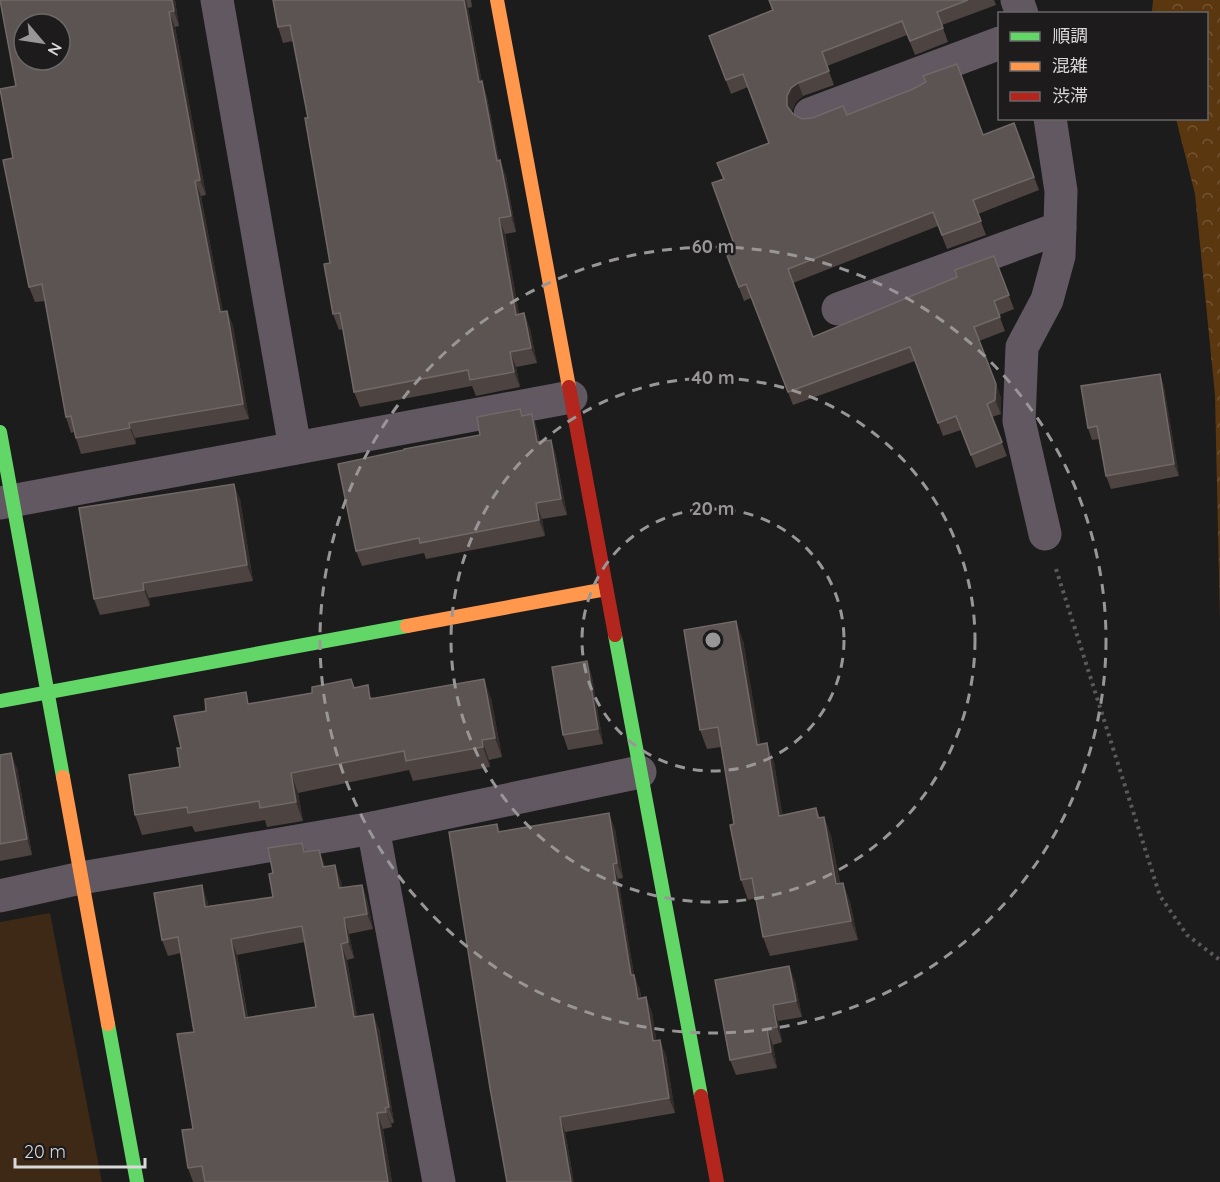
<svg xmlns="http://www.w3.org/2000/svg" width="1220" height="1182" font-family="Quicksand,'Noto Sans JP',sans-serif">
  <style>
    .green { fill: #3d2915 }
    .forest { fill: url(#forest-crowns) }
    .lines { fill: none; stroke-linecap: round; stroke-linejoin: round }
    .path { stroke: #5d585d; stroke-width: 4; stroke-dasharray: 3 4.5; stroke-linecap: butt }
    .street { stroke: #615862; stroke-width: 33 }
    .fast { stroke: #63d668; stroke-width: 14 }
    .slow { stroke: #ff974d; stroke-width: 14 }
    .jam { stroke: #b3261e; stroke-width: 14 }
    .wall { fill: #4d4442; fill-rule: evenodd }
    .shaded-wall { fill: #332d2c }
    .building { fill: #5c5452; stroke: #706967; stroke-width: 1.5; fill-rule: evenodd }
    .ring { fill: none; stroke: #989696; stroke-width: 3; stroke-dasharray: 10 8 }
    .centre { fill: #989696; stroke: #1d1b1c; stroke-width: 3 }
    .ring-label { font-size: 18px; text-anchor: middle; font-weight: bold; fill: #989696; stroke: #1d1b1c; stroke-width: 5; stroke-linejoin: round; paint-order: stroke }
  </style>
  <defs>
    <pattern id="forest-crowns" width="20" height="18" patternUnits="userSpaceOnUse" patternTransform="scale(1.5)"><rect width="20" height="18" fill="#5b3710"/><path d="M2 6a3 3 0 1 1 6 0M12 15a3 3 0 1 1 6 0" fill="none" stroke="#725332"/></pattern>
  </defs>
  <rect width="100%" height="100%" fill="#1c1c1c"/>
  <polygon class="green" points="50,913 102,1182 0,1182 0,922"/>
  <polygon class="forest" points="1153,0 1220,0 1220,620 1215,395 1195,194 1176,119 1206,118 1206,14 1152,13"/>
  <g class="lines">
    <polyline class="path" points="1056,569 1160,896 1187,935 1220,960"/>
    <g class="street">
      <polyline points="217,0 295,448"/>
      <polyline points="1017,0 1022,14"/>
      <polyline points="810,114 1000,43"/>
      <polyline points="838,309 1060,228"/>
      <polyline points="0,503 571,397"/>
      <polyline points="1045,534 1019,421 1022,347 1047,300 1059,256 1061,191 1050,118"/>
      <polyline points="373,828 439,1182"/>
      <polyline points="0,896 81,878 373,828 640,772"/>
    </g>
    <g class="fast">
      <polyline points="0,432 63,777"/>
      <polyline points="615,635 701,1096"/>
      <polyline points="0,701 407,626"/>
      <polyline points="108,1024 137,1182"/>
    </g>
    <g class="slow">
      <polyline points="497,0 569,387"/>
      <polyline points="407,626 606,589"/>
      <polyline points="63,777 108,1024"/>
    </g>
    <g class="jam">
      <polyline points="569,387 615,635"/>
      <polyline points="701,1096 717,1182"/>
    </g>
  </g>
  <g class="wall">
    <polygon points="175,0 179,26 175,27 206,195 201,196 223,312 227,311 233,326 249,419 135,438 136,444 81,454 74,432 71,433 66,417 45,301 35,302 29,287 13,158 16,86"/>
    <polygon points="273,0 471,0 472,7 468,8 482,83 487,97 499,160 506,176 516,232 505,234 519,314 524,313 530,329 537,363 516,367 520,387 476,396 472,386 360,407 354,392 343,329 339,330 333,314 330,263 308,118 293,41 283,43 278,27"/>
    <polygon points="769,0 994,0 996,5 942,25 948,42 915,55 907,35 827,66 834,85 803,96 796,102 792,110 792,113 802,119 847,115 983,135 1014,123 1039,190 978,214 986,235 947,249 938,226 793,283 813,337 957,277 994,256 1014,309 999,315 1005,331 979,341 1001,398 1001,414 992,417 1007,456 976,468 961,430 943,436 915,361 793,405 751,298 744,301 728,259 733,241 723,179 717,163 769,143 748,87 731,94 709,36 772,10"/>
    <polygon points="1160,374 1164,387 1179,476 1111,489 1106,476 1099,439 1092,440 1088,428"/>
    <polygon points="532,414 537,429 540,442 551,440 556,456 567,515 542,519 545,536 426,559 424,553 362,566 356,551 480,435 523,415"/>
    <polygon points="240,499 253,581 149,598 150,606 100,615 94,599"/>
    <polygon points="743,640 760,744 774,762 782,815 816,808 820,818 824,817 831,836 840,883 843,883 850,902 858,940 770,956 763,937 756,898 748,900 741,880 734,824 721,747 707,749 700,730"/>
    <polygon points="587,661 592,677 603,744 568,750 563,735"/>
    <polygon points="355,688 373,698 491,698 502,757 489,760 490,767 413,781 409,770 298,793 303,821 267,827 265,820 195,832 192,826 142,835 135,815 180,767 181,748 250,704"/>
    <polygon points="0,755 17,768 32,855 0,861"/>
    <polygon points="497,824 500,832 615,829 623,878 618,879 634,975 640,990 641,998 646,997 652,1013 656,1040 666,1055 675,1113 565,1132 574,1182"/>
    <path d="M302 843 306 852 325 867 341 881 342 888 362 885 367 900 373 929 349 934 354 958 347 960 357 1016 379 1029 394 1123H391L392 1127 383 1129 392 1182H193L188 1168 193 1129 194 1032 181 953 168 956 162 940 207 900 208 906 273 897ZM305 942 316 1007 248 1018 237 955Z"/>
    <polygon points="715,980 795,981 802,1017 778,1021 782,1042 773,1045 777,1068 736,1075 730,1060"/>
  </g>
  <g class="shaded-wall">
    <polygon points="172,0 175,0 179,26 174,11"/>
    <polygon points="464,0 466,0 468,8 482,83 487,97 502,176 497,161 479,82"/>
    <polygon points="169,12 175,27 206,195 200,180"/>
    <polygon points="798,83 803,96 796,102 792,110 792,120 787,106 787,96 791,88"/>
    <polygon points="500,160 506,176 516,232 511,216"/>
    <polygon points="195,181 201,196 226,328 220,312"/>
    <polygon points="499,218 505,234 522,331 516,315"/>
    <polygon points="227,311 233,326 249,419 243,404"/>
    <polygon points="524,313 530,329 537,363 531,348"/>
    <polygon points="510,352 516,367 520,387 514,372"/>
    <polygon points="1160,374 1164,387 1179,476 1174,464"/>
    <polygon points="996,384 1001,398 1001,414 995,400"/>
    <polygon points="532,414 537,429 543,458 537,442"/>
    <polygon points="129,423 135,438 136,444 130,428"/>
    <polygon points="551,440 556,456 567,515 561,499"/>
    <polygon points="234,484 240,499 253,581 247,565"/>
    <polygon points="536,503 542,519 545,536 539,520"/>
    <polygon points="143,583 149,598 150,606 144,590"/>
    <polygon points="736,621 743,640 764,764 757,745"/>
    <polygon points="587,661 592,677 603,744 598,729"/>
    <polygon points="484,679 491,698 502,757 495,738"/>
    <polygon points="482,740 489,760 490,767 483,747"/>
    <polygon points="767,743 774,762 786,835 779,816"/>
    <polygon points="11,753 17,768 32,855 27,839"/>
    <polygon points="291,773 298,793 303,821 296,802"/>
    <polygon points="609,813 615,829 623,878 617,863"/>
    <polygon points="824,817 831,836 843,903 836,884"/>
    <polygon points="319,850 325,865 329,883 323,867"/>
    <polygon points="613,864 618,879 634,975 640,990 643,1014 638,999 631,975"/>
    <polygon points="335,865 341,881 344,904 339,888"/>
    <polygon points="843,883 850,902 858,940 851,921"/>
    <polygon points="202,885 207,900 211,922 205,907"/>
    <polygon points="362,885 367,900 373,929 367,914"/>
    <polygon points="344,918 349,934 354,958 348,942"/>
    <polygon points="231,939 237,955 250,1034 245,1018"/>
    <polygon points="341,944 347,960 360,1032 354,1017"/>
    <polygon points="789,966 795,981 802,1017 796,1001"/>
    <polygon points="646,997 652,1013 659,1056 653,1041"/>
    <polygon points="773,1005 778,1021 782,1042 777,1027"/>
    <polygon points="373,1014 379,1029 394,1123 389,1107"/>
    <polygon points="767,1029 773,1045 777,1068 771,1052"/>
    <polygon points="660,1040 666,1055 675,1113 669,1098"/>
    <polygon points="385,1108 391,1123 392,1127 386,1112"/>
    <polygon points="377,1113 383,1129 392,1182 388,1182"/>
    <polygon points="560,1117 565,1132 574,1182 571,1182"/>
  </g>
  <g class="building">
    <path d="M0 0H172L174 11 169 12 200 180 195 181 220 312 227 311 243 404 129 423 130 428 76 438 71 416 66 417 42 284 29 287 3 160 13 158 0 89 16 86ZM24 24H60V60H24Z"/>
    <polygon points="273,0 464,0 479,82 482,81 497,161 500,160 511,216 499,218 516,315 524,313 531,348 510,352 514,372 470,380 468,370 354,392 340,313 333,314 324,264 330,263 305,118 308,118 290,25 278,27"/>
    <polygon points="769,0 968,0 937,12 943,28 910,41 902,21 822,52 829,71 798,83 791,88 787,96 787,106 793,114 802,119 812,118 843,106 847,115 913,89 926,82 923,76 957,64 983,135 1014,123 1034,177 973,200 981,221 942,235 933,212 788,269 813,337 957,277 955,270 994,256 1009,295 994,301 1000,317 974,327 996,384 995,400 987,404 1002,442 971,455 956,416 938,423 910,347 788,392 746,284 739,287 723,245 733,241 712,183 724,179 717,163 769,143 743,74 726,80 709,36 773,10"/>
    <polygon points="1160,374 1174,464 1106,476 1097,426 1088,428 1081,386"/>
    <polygon points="520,409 522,416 532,414 537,442 551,440 561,499 536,503 539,520 420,543 419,538 356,551 338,464 404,450 404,449 480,435 477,417"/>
    <polygon points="234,484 247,565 143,583 144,590 94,599 79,508"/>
    <polygon points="736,621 757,745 767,743 779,816 816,808 818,818 824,817 836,884 843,883 851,921 763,937 752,878 741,880 730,825 734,824 718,727 700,730 684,630"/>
    <polygon points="587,661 598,729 563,735 552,667"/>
    <polygon points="351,679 354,688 368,685 370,699 484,679 495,738 482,740 483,747 406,761 404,751 291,773 296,802 260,808 259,801 188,813 187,807 135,815 129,775 180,767 177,748 181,748 174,716 206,711 205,699 246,692 248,704 312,693 312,687"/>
    <polygon points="11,753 27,839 0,844 0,755"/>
    <polygon points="609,813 617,863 613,864 631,975 634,975 638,999 646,997 653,1041 660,1040 669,1098 560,1117 571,1182 507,1182 490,1088 449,832 497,824 498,832"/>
    <path d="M302 843 304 852 319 850 323 867 335 865 339 888 362 885 367 914 344 918 348 942 341 944 354 1017 373 1014 389 1107 385 1108 386 1112 377 1113 388 1182H205L202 1166 188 1168 182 1130 193 1129 177 1034 194 1032 178 937 162 940 154 893 202 885 205 907 273 897 269 874 273 873 268 848ZM302 926 316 1007 245 1018 231 939Z"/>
    <polygon points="789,966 796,1001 773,1005 777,1027 767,1029 771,1052 730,1060 715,980"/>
  </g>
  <g class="ring">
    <circle cx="713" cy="640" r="131"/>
    <circle cx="713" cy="640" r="262"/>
    <circle cx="713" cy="640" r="393"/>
  </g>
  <circle cx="713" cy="640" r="9" class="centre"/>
  <g class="ring-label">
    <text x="713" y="253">60 m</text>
    <text x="713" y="384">40 m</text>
    <text x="713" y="515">20 m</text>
  </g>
  <rect x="998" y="12" width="210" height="108" fill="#1d1b1c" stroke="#696767" stroke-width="1.5"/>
  <rect x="1010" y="32" width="30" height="9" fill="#63d668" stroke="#696767" stroke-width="1.5"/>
  <text x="1052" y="42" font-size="18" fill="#dad8d8">順調</text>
  <rect x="1010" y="62" width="30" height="9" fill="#ff974d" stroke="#696767" stroke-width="1.5"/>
  <text x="1052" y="72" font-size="18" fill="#dad8d8">混雑</text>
  <rect x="1010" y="92" width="30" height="9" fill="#b3261e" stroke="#696767" stroke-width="1.5"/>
  <text x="1052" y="102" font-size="18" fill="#dad8d8">渋滞</text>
  <g transform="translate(42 42) rotate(119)"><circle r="28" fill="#1d1b1c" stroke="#696767" stroke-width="1.5"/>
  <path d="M0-4.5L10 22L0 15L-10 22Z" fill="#989696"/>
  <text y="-9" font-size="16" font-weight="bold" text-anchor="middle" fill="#dad8d8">N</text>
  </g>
  <path d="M15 1158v9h130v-9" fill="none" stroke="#dad8d8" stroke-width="3"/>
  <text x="24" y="1158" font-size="18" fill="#dad8d8" stroke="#1d1b1c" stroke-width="4.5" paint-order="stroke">20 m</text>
</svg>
